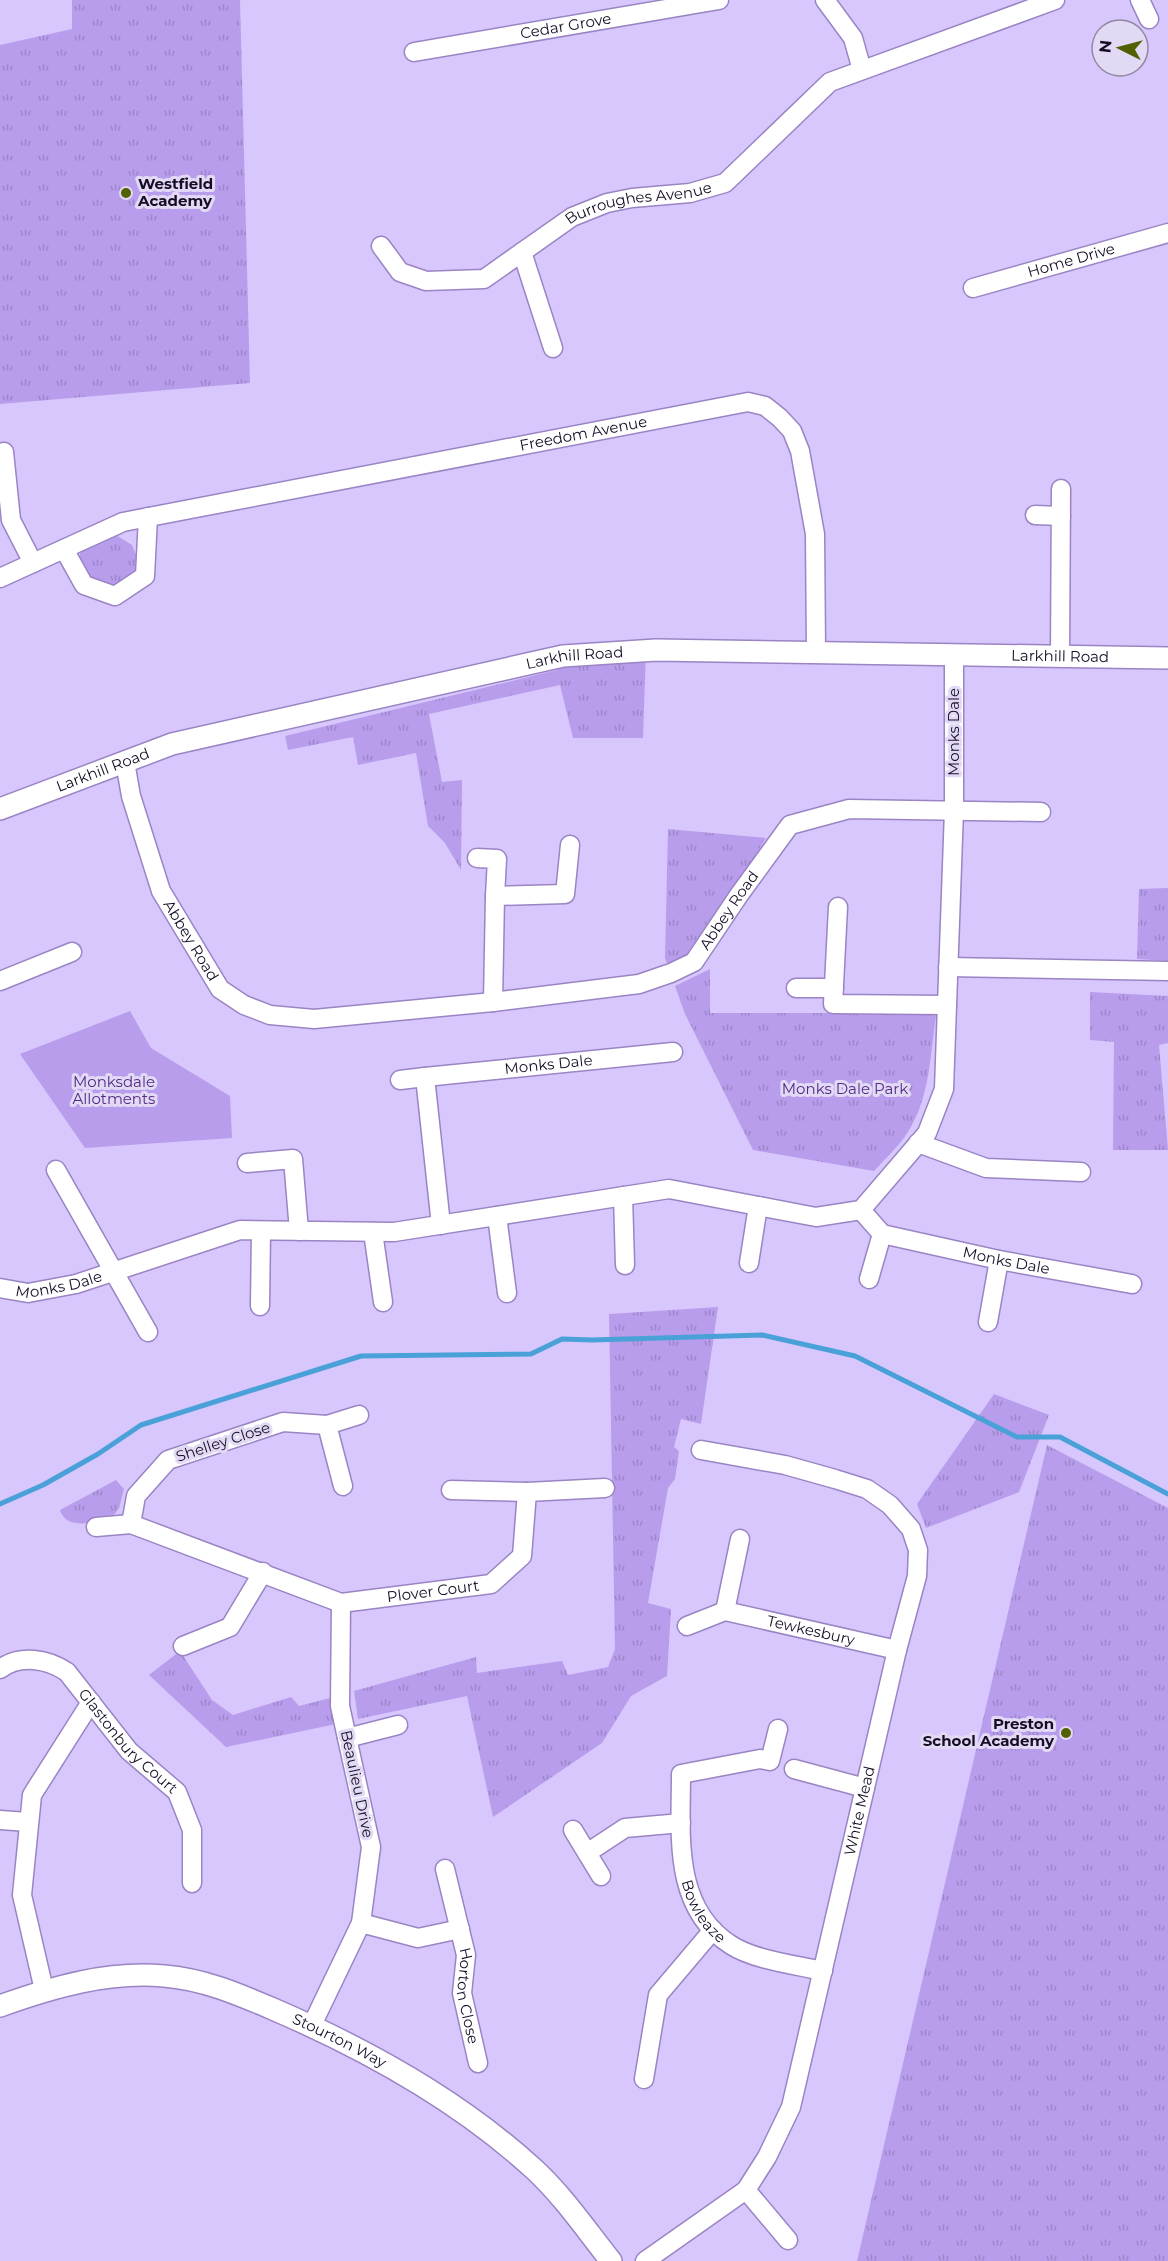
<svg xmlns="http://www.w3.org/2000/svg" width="1168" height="2261" font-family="Montserrat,sans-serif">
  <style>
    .grass { fill: url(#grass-tufts) }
    .garden { fill: #b89dec }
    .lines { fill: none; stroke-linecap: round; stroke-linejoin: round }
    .stream { stroke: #4aa1d7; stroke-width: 5 }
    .minor-casing { stroke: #9a84c4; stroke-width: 21 }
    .tertiary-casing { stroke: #9a84c4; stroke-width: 24 }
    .minor { stroke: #fff; stroke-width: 18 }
    .tertiary { stroke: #fff; stroke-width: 21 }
    .poi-dot { fill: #516001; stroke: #e2d9f5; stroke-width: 2 }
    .labels { text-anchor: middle; stroke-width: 6; stroke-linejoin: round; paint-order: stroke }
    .street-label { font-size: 15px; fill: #160d25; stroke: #e2d9f5 }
    .poi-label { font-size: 15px; font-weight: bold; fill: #160d25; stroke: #e2d9f5; text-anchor: start }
    .park-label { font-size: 15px; fill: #512a85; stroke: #e2d9f5 }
  </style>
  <defs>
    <pattern id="grass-tufts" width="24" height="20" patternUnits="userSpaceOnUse" patternTransform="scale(1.5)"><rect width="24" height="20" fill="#b89dec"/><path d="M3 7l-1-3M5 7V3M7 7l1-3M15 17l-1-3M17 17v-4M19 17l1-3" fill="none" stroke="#9d86ca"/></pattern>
  </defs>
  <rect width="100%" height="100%" fill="#d8c7fd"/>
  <g class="grass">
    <polygon points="72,0 240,0 250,383 0,404 0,45 72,29"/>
    <polygon points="114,534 132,545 140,565 132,585 93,592 79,557 82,549"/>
    <polygon points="646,650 643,738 573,738 560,685 429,714 442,782 462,780 461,870 445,843 428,826 416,753 358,765 353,737 288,750 285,736 557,670 554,657"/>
    <polygon points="668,829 766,838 694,958 670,972 665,958"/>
    <polygon points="1168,888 1168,961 1137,959 1139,889"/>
    <path d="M710 969V1013H930L936 1016C930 1056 930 1097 908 1132 899 1146 885 1159 874 1171L753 1150 685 1014 675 986Z"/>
    <polygon points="1090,992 1168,996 1168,1043 1159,1045 1168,1150 1113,1150 1114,1042 1090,1040"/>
    <polygon points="718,1307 701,1424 681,1419 674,1447 679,1451 675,1479 668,1488 648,1603 671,1609 667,1676 631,1696 602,1743 493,1817 467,1696 358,1719 354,1691 476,1657 477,1673 562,1661 568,1675 608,1667 615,1649 609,1314"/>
    <polygon points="994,1394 1049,1415 1019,1492 926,1528 917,1504"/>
    <polygon points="1047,1445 1168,1508 1168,2261 857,2261"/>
    <path d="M116 1480 124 1489 119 1508 111 1519C96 1522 66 1531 60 1510Z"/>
    <polygon points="180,1651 212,1700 233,1715 291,1697 299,1706 334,1697 336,1724 226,1747 149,1675"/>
  </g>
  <polygon class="garden" points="130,1011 151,1048 230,1096 232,1138 85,1148 20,1054"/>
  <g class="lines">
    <polyline class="stream" points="0,1504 43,1485 98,1454 141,1425 361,1356 531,1354 562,1339 592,1340 762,1335 855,1356 1017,1437 1060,1437 1168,1494"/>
    <defs>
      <g id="minor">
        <polyline points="825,0 853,38 862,70"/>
        <polyline points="1140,0 1149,19"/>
        <path id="s1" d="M414 52 719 0"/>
        <path id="s2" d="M381 246 400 272 426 281 484 279 572 217 607 203 632 198 690 193 725 183 830 82 1055 0"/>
        <polyline points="522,252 553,348"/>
        <path id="s3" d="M973 288 1168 233"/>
        <polyline points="4,452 11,520 33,563"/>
        <polyline points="1035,515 1061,516"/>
        <polyline points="64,549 84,585 115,596 145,576 148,517"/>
        <path id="s4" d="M0 578 123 522 748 402 765 406 780 418 792 431 800 451 815 534 816 652"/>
        <polyline points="1060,657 1061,489"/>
        <path id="s5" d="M125 762 131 796 161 891 220 989 244 1005 270 1015 314 1019 493 1002 639 984 671 973 694 962 739 895 790 825 849 809 1041 812"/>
        <polyline points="477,858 497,859 495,896"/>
        <polyline points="838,907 833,1004 947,1005"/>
        <polyline points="948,967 1168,971"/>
        <polyline points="0,981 72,952"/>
        <polyline points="796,988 834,988"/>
        <polyline points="493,1002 495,896 565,894 570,845"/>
        <polyline points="400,1080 425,1077"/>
        <polyline points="918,1143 986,1168 1081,1172"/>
        <polyline points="247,1163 293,1159 299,1231"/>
        <polyline points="56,1170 148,1332"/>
        <polyline points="623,1196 625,1265"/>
        <path id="s6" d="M861 1210 882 1234 999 1260 1132 1284"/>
        <polyline points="497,1216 507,1293"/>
        <path id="s7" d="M441 1225 425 1077 673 1052"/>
        <polyline points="373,1232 383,1302"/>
        <polyline points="749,1263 758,1206"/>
        <polyline points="869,1279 882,1234"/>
        <path id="s8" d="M0 1288 28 1293 76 1284 240 1230 394 1232 669 1189 816 1217 861 1210 927 1133 944 1089 954 810V654"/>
        <polyline points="260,1306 261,1231"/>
        <polyline points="988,1322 999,1260"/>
        <polyline points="327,1425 359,1415"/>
        <path id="s9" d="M343 1486 327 1425 283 1422 168 1460 136 1496 131 1524 341 1603 491 1584 522 1556 527 1492"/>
        <polyline points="451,1490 527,1492 605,1488"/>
        <polyline points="96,1527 131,1524"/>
        <polyline points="725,1611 740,1539"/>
        <path id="s10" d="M687 1626 725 1611 897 1650"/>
        <polyline points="183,1646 230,1627 263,1572"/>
        <path id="s11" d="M0 1669C20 1654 48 1659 67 1672L129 1751 177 1792 192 1830V1883"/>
        <path id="s12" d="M778 1729 770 1761 760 1759 681 1774C681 1834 672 1908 731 1945 754 1960 796 1965 823 1971"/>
        <polyline points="347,1738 398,1725"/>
        <polyline points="794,1769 865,1788"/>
        <polyline points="0,1820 28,1822"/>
        <polyline points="573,1830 601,1876"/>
        <polyline points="587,1853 625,1828 681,1823"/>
        <path id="s13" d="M445 1869 466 1955 462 1993 478 2063"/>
        <polyline points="361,1923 418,1938 460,1929"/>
        <polyline points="44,1990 22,1895 32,1795 91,1702"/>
        <polyline points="312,2025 361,1923 371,1847 340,1706 341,1603"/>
        <polyline points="644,2079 658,1995 713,1930"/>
        <polyline points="746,2190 788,2240"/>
        <path id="s14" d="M645 2261 746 2190 767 2157 791 2107 897 1650 917 1576 918 1550 911 1529 890 1505 867 1489 835 1479 785 1465 701 1450"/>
      </g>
      <g id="tertiary">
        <path id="s15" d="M0 809 172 744 563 656 656 650 1168 658"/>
        <path id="s16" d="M0 2006C53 1987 108 1971 164 1976 203 1979 238 1994 273 2009 366 2049 460 2101 535 2170 564 2197 587 2231 611 2261"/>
      </g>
    </defs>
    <use href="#minor" class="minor-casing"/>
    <use href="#tertiary" class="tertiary-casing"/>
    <use href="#minor" class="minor"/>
    <use href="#tertiary" class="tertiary"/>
  </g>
  <g class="poi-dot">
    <circle cx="126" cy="193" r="6"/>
    <circle cx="1066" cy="1733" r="6"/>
  </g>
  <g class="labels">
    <g class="street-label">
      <text dy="5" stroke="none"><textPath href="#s1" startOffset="154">Cedar Grove</textPath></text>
      <text dy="5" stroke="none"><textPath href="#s2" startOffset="294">Burroughes Avenue</textPath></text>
      <text dy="5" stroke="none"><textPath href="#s3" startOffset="102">Home Drive</textPath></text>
      <text dy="5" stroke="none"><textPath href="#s4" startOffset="604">Freedom Avenue</textPath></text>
      <text dy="5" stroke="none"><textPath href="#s15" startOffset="1082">Larkhill Road</textPath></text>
      <text dy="5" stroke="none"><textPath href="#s15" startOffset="596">Larkhill Road</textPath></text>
      <text transform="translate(954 732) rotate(-90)" y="5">Monks Dale</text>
      <text dy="5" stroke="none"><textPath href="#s15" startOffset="110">Larkhill Road</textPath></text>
      <text dy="5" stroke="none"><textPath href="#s5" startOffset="798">Abbey Road</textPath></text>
      <text dy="5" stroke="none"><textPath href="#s5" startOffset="192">Abbey Road</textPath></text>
      <text dy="5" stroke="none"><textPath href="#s7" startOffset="273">Monks Dale</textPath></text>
      <text dy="5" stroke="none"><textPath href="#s6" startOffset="159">Monks Dale</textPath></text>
      <text dy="5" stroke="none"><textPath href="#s8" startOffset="60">Monks Dale</textPath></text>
      <text transform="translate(223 1442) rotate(-18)" y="5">Shelley Close</text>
      <text dy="5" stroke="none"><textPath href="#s9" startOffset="622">Plover Court</textPath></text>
      <text dy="5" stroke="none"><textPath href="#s10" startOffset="129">Tewkesbury</textPath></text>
      <text dy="5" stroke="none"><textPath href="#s11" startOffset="164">Glastonbury Court</textPath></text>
      <text transform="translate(357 1784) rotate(78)" y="5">Beaulieu Drive</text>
      <text dy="5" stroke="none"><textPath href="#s14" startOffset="522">White Mead</textPath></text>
      <text dy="5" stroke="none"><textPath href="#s12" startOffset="266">Bowleaze</textPath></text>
      <text dy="5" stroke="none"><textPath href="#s13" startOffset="130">Horton Close</textPath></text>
      <text dy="5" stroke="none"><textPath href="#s16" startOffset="356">Stourton Way</textPath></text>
    </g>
    <g class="poi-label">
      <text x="138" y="189">Westfield<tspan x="138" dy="17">Academy</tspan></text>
      <text x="1054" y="1729" text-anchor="end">Preston<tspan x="1054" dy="17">School Academy</tspan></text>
    </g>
    <g class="park-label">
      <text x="114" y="1087">Monksdale<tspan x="114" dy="17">Allotments</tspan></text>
      <text x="845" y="1094">Monks Dale Park</text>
    </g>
  </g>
  <g transform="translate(1120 48) rotate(276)"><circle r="28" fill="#e2d9f5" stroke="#9087a2" stroke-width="1.5"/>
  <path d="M0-4.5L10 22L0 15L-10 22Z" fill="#516001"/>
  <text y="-9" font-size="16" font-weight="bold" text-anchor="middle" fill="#160d25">N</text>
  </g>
</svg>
